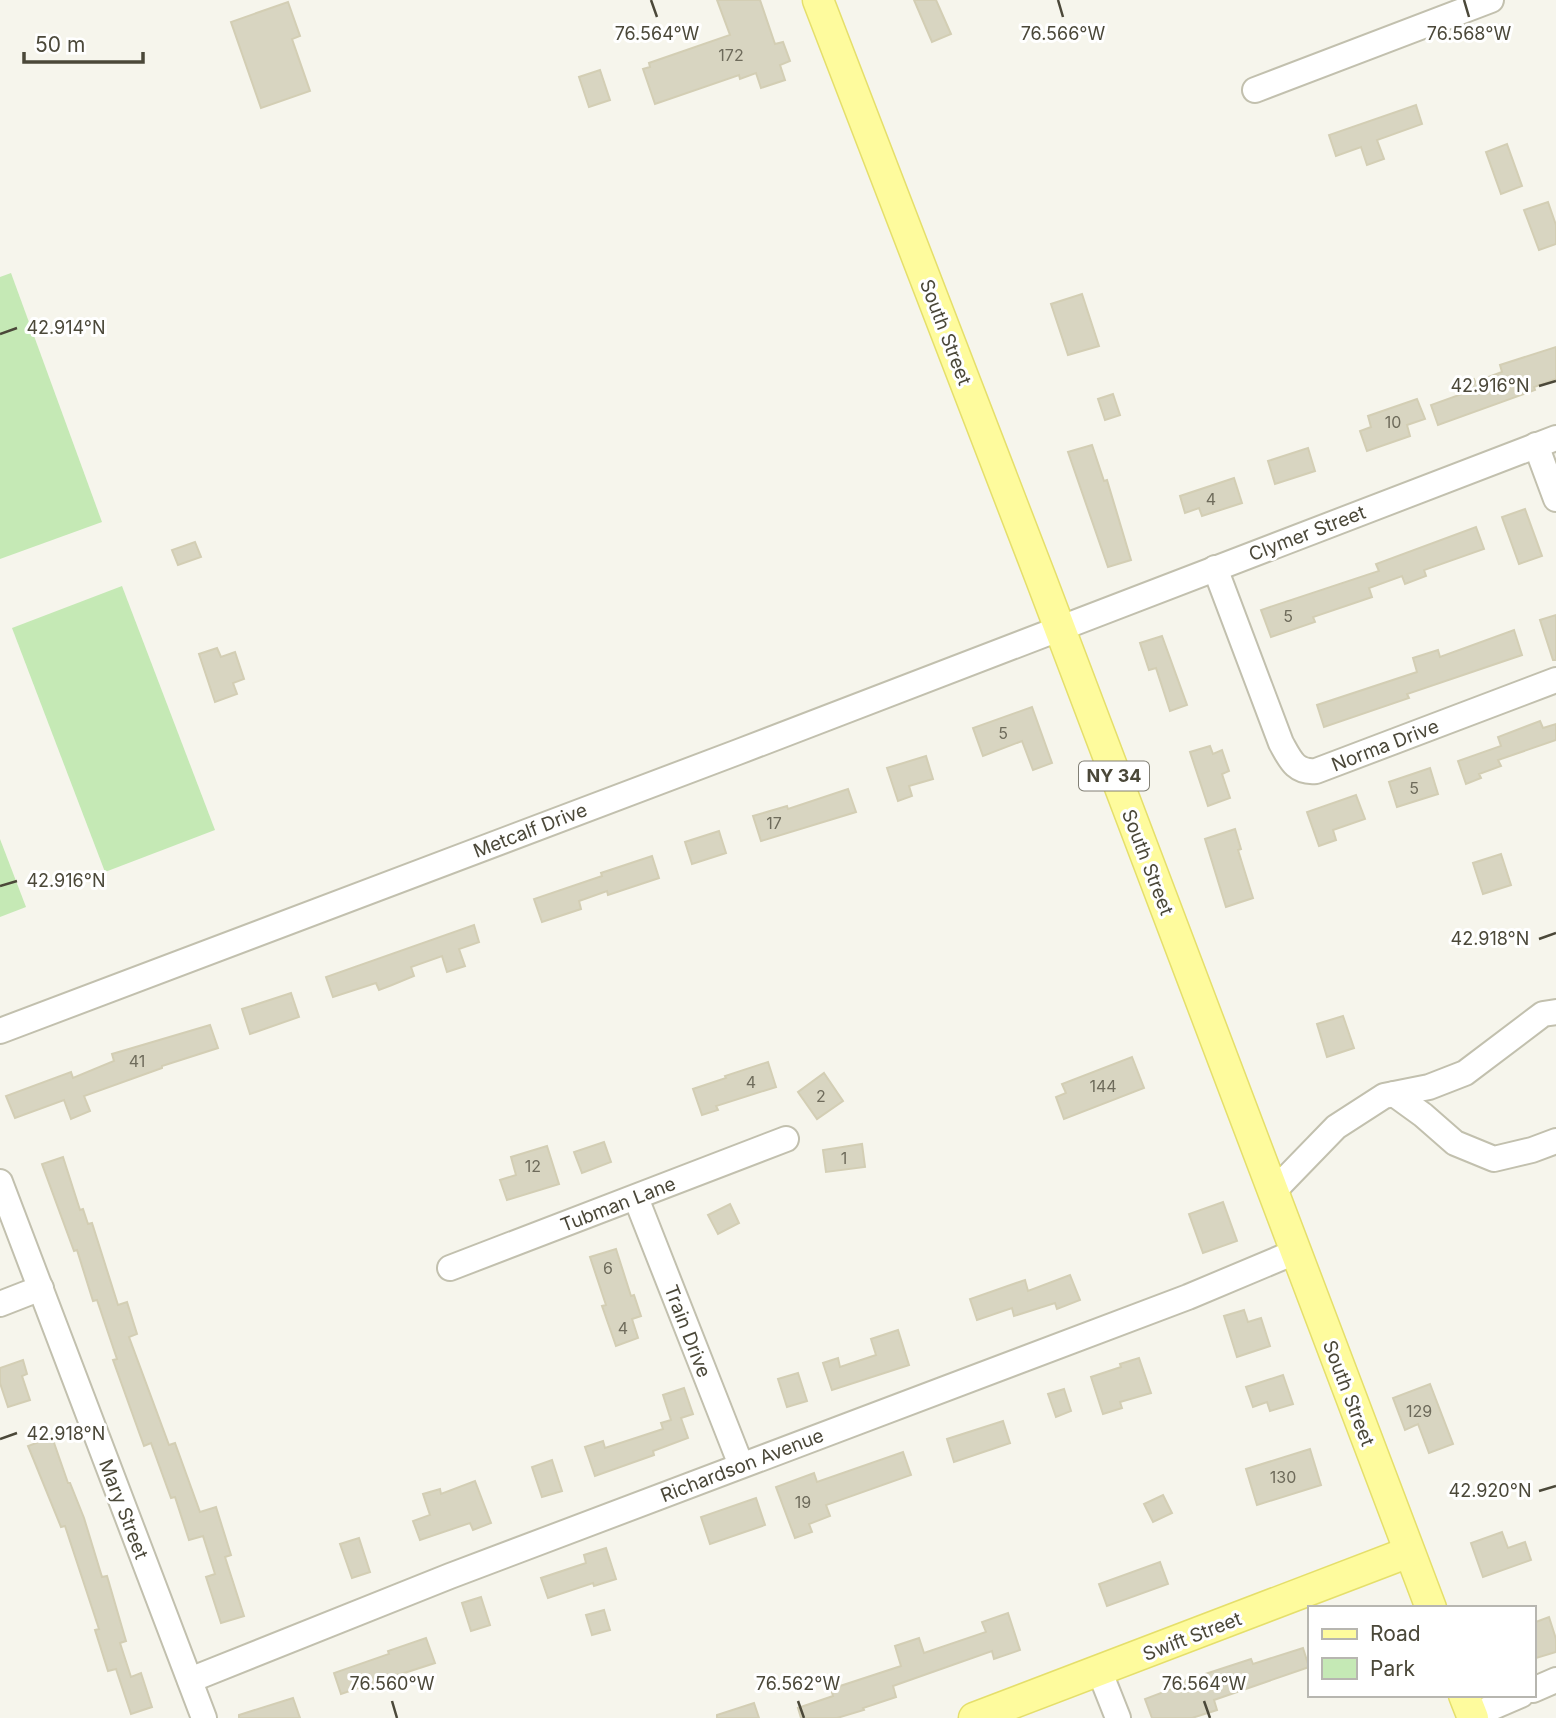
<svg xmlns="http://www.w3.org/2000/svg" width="1556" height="1718" font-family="Inter,sans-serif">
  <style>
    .green { fill: #c5e9b5 }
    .building { fill: #d8d5c1; stroke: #d3ceb4; stroke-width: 2 }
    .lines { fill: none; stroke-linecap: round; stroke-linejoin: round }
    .minor-casing { stroke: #c2c0ae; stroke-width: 28 }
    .major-casing { stroke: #e5df6b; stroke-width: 33 }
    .minor { stroke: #fff; stroke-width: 24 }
    .major { stroke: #fefb9d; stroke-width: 30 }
    .ticks { fill: none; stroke: #4b4839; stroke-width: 2.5 }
    .labels { text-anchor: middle; stroke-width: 6; stroke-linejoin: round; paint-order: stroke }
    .number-label { font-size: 16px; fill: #6e6b5b }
    .shield { fill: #fff; stroke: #817f74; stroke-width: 2 }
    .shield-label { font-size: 18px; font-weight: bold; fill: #4b4839 }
    .street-label { font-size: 19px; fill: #4b4839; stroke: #fff }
    .ticks-label { font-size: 18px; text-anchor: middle; fill: #4b4839; stroke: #fff; stroke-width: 6; stroke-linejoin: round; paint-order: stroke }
  </style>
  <rect width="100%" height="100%" fill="#f6f5ec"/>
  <g class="green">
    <polygon points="11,273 102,522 0,559 0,277"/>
    <polygon points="122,586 215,830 105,872 12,628"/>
    <polygon points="0,839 26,907 0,917"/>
  </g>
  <g class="building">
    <polygon points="717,0 760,0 775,44 783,42 790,61 780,65 785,80 761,88 756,73 740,79 739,75 655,104 643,69 650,67 649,63 730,35"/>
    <polygon points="914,0 936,0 951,34 932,42"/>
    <polygon points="288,2 300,36 292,39 310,91 261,108 231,22"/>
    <polygon points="600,70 610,100 589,107 579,77"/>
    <polygon points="1416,105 1422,124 1377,140 1384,159 1367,165 1361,147 1336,156 1329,135"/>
    <polygon points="1507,144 1522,186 1501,194 1486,152"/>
    <polygon points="1548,202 1556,225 1556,244 1539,250 1524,210"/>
    <polygon points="1082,294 1099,346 1068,355 1051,304"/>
    <polygon points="1556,347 1556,379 1534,387 1535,390 1438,425 1431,405 1462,394 1458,384 1474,379 1475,382 1502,372 1500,365"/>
    <polygon points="1113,394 1120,415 1105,420 1098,399"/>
    <polygon points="1417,399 1425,419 1407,425 1410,436 1367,451 1360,431 1371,427 1368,416"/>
    <polygon points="1092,445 1104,481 1107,480 1131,560 1108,567 1068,452"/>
    <polygon points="1308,448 1315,471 1275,484 1268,461"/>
    <polygon points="1234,478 1242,503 1202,516 1199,508 1185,513 1180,496"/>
    <polygon points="1525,509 1542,556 1519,564 1502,517"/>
    <polygon points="1476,527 1484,549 1424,570 1426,576 1405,584 1402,576 1369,588 1372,597 1313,617 1315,622 1271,637 1261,610 1379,571 1376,564"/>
    <polygon points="195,542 201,557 178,565 172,550"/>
    <polygon points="1556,615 1556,660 1553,660 1540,620"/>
    <polygon points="1514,630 1522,655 1407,694 1409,698 1324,727 1317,705 1417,672 1413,658 1438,650 1440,657"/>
    <polygon points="1162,636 1187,705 1170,711 1156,668 1149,670 1140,643"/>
    <polygon points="217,648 221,657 235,652 244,679 233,683 237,694 215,702 199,654"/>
    <polygon points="1032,707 1052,763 1033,770 1022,741 983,756 973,728"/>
    <polygon points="1540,721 1543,728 1556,724 1556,740 1498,760 1501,766 1479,774 1481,778 1466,784 1458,761 1501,746 1498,737"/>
    <polygon points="1210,746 1213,754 1222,750 1229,771 1222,774 1230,798 1208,806 1190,752"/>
    <polygon points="926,756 933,779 909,786 912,796 898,801 887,768"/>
    <polygon points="1430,768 1438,794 1397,807 1389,782"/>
    <polygon points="848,789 856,812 761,841 753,816 787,806 788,809"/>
    <polygon points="1356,795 1365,819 1333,830 1336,840 1319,846 1307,812"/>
    <polygon points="1235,829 1241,849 1238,850 1253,898 1226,907 1205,839"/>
    <polygon points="719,831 726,853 692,864 685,842"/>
    <polygon points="1501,854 1511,885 1483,894 1473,863"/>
    <polygon points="652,856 659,878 608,895 607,891 579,901 581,909 542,922 534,899 602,876 601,873"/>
    <polygon points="474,925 479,942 459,949 465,966 447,972 442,956 411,967 414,976 392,985 379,990 376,983 333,997 326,977"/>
    <polygon points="291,993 299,1017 250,1034 242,1009"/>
    <polygon points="1343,1016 1354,1048 1327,1057 1317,1024"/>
    <polygon points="210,1025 218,1048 162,1066 162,1068 84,1096 90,1111 71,1119 64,1100 15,1118 6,1096 71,1072 73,1078 114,1061 112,1054"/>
    <polygon points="1132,1057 1144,1088 1064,1119 1056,1097 1066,1093 1062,1084"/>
    <polygon points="768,1062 776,1087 716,1106 718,1110 702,1115 693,1089 726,1078 725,1076"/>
    <polygon points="824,1073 843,1101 817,1119 798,1092"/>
    <polygon points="604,1142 611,1162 582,1173 574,1152"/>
    <polygon points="862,1144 865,1167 826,1172 823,1150"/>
    <polygon points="547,1146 559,1184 507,1200 500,1180 516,1175 511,1157"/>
    <polygon points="63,1157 80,1210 83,1209 88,1224 92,1223 118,1305 127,1302 137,1334 129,1337 169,1445 175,1443 200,1512 216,1507 231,1555 225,1557 244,1616 221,1623 206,1577 215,1574 203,1536 189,1540 175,1497 171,1498 151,1443 144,1446 113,1360 117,1359 97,1300 93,1301 77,1250 74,1251 42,1164"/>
    <polygon points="1223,1202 1237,1241 1203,1253 1189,1214"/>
    <polygon points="730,1204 739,1223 718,1234 708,1215"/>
    <polygon points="616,1249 631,1296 634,1295 641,1316 632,1319 638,1338 616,1346 602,1306 606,1305 590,1257"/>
    <polygon points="1070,1275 1080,1300 1057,1309 1055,1303 1014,1316 1012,1308 977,1320 970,1299 1025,1280 1028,1291"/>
    <polygon points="1244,1310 1248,1322 1261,1318 1270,1346 1237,1357 1224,1316"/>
    <polygon points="898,1330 909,1365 832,1390 823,1363 838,1358 840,1367 876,1355 871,1339"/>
    <polygon points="1139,1358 1151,1393 1120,1402 1122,1408 1103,1414 1091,1377 1121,1367 1120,1364"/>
    <polygon points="23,1360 27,1374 22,1376 30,1400 8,1407 0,1383 0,1368"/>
    <polygon points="798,1373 807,1401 787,1407 778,1379"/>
    <polygon points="1283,1375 1293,1404 1270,1411 1267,1402 1253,1407 1246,1387"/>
    <polygon points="1430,1384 1453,1444 1429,1453 1418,1424 1405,1430 1393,1398"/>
    <polygon points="684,1388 693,1414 681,1418 688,1438 653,1451 654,1455 595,1476 585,1447 603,1441 605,1448 663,1429 661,1423 671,1420 663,1395"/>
    <polygon points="1064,1389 1071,1411 1056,1417 1048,1394"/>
    <polygon points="1003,1421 1010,1443 954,1462 947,1439"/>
    <polygon points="52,1437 68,1483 70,1483 84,1518 102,1577 107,1576 126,1641 120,1643 131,1677 141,1673 152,1707 131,1714 116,1669 108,1671 95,1630 99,1629 65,1526 61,1527 28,1446"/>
    <polygon points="1310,1449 1321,1485 1257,1505 1246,1469"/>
    <polygon points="903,1452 911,1475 826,1505 830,1516 809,1524 812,1532 795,1538 776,1487 814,1473 817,1482"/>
    <polygon points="552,1460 562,1491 542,1497 532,1467"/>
    <polygon points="475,1481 491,1523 473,1530 470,1523 420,1540 413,1521 430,1515 423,1494 440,1489 441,1494"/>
    <polygon points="1163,1495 1172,1513 1153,1522 1144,1504"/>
    <polygon points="756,1498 765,1525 710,1544 701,1517"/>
    <polygon points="1502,1532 1508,1548 1525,1542 1531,1560 1483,1577 1471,1543"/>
    <polygon points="359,1538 370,1572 352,1578 340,1544"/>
    <polygon points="606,1548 616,1579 594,1586 593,1583 548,1598 541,1578 586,1563 584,1555"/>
    <polygon points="1160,1562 1168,1584 1107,1606 1099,1584"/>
    <polygon points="481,1597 490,1625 471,1631 462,1603"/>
    <polygon points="604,1610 610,1630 592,1635 586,1615"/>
    <polygon points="1008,1613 1020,1650 994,1659 992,1651 893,1686 896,1697 863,1708 864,1710 837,1718 801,1718 798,1708 833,1696 831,1689 901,1666 895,1646 919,1638 924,1653 986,1632 982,1622"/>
    <polygon points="1549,1617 1556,1639 1556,1652 1533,1659 1533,1623"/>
    <polygon points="426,1638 435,1663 395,1676 398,1685 382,1690 379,1681 341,1694 334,1673 389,1654 388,1651"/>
    <polygon points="1303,1648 1309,1667 1214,1700 1217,1710 1192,1718 1152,1718 1145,1699 1185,1684 1184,1681 1251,1659 1253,1664"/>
    <polygon points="293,1698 300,1718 239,1718 239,1715"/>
    <polygon points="754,1703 759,1718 717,1718 717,1715"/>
  </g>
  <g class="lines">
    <defs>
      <g id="minor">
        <polyline points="1255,90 1491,0"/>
        <polyline points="1536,445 1556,499"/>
        <path d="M1215 568 1281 743C1290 759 1295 773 1316 771L1556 680"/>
        <polyline points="0,1031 738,752 1556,438"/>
        <polyline points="1394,1094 1423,1115 1455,1143 1494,1159 1532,1150 1556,1141"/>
        <polyline points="0,1182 204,1718"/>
        <polyline points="1273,1192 1336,1127 1384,1096 1429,1087 1465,1073 1543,1014 1556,1012"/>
        <polyline points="636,1198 741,1465"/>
        <polyline points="450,1268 786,1139"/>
        <polyline points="0,1304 41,1288"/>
        <polyline points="1099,1670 1118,1718"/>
        <polyline points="190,1680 450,1576 1188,1297 1295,1252"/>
        <polyline points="1533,1690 1556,1680"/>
        <polyline points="1472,1716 1521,1695"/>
      </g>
      <g id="major">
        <polyline points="818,0 1041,579 1431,1608"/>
        <polyline points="1464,1695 1473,1718"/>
        <polyline points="974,1718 1409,1552"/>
      </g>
    </defs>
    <use href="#minor" class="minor-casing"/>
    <use href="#major" class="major-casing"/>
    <use href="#minor" class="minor"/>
    <use href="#major" class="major"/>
  </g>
  <path class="ticks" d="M651 0 657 17M1058 0 1063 17M1464 0 1469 17M0 334 17 328M1539 386 1556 381M0 886 17 881M1539 939 1556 933M0 1439 17 1433M1539 1491 1556 1486M392 1701 397 1718M798 1701 804 1718M1204 1701 1210 1718"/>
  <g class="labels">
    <g class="number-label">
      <text x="731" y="61">172</text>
      <text x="1393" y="428">10</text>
      <text x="1211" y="505">4</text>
      <text x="1288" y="622">5</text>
      <text x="1003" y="739">5</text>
      <text x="1414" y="794">5</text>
      <text x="774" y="829">17</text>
      <text x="137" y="1067">41</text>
      <text x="751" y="1088">4</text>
      <text x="1103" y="1092">144</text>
      <text x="821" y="1102">2</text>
      <text x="844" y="1164">1</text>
      <text x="533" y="1172">12</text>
      <text x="608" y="1274">6</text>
      <text x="623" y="1334">4</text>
      <text x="1419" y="1417">129</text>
      <text x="1283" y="1483">130</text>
      <text x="803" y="1508">19</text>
    </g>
    <rect class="shield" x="1079" y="761.5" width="70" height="29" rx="5"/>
    <g class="shield-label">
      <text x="1114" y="782">NY 34</text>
    </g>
    <g class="street-label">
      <text transform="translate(946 332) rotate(69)" y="7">South Street</text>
      <text transform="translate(1307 533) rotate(-21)" y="7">Clymer Street</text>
      <text transform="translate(1385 745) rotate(-21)" y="7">Norma Drive</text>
      <text transform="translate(530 830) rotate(-21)" y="7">Metcalf Drive</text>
      <text transform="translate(1148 862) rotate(69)" y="7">South Street</text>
      <text transform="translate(618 1204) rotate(-21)" y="7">Tubman Lane</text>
      <text transform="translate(688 1331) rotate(69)" y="7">Train Drive</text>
      <text transform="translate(1349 1393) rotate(69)" y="7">South Street</text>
      <text transform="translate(742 1465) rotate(-21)" y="7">Richardson Avenue</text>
      <text transform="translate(124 1509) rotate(69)" y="7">Mary Street</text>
      <text transform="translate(1192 1636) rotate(-21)" y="7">Swift Street</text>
    </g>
  </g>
  <g class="ticks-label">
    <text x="657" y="40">76.564°W</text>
    <text x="1063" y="40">76.566°W</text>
    <text x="1469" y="40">76.568°W</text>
    <text x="66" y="334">42.914°N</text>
    <text x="1490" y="392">42.916°N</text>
    <text x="66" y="887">42.916°N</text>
    <text x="1490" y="945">42.918°N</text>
    <text x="66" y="1440">42.918°N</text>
    <text x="1490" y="1497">42.920°N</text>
    <text x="798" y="1690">76.562°W</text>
    <text x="1204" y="1690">76.564°W</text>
    <text x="392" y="1690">76.560°W</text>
  </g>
  <rect x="1308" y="1606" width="228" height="91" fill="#ffffff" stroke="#b7b6b0" stroke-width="2"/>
  <rect x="1322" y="1629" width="35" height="10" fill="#fefb9d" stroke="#b7b6b0" stroke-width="2"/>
  <text x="1370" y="1641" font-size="21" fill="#4b4839">Road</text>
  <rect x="1322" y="1658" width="35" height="21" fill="#c5e9b5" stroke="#b7b6b0" stroke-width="2"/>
  <text x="1370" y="1676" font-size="21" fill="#4b4839">Park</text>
  <path d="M24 52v10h119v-10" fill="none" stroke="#4b4839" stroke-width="3.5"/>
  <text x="35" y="52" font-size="21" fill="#4b4839" stroke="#ffffff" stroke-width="5" paint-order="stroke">50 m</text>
</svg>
